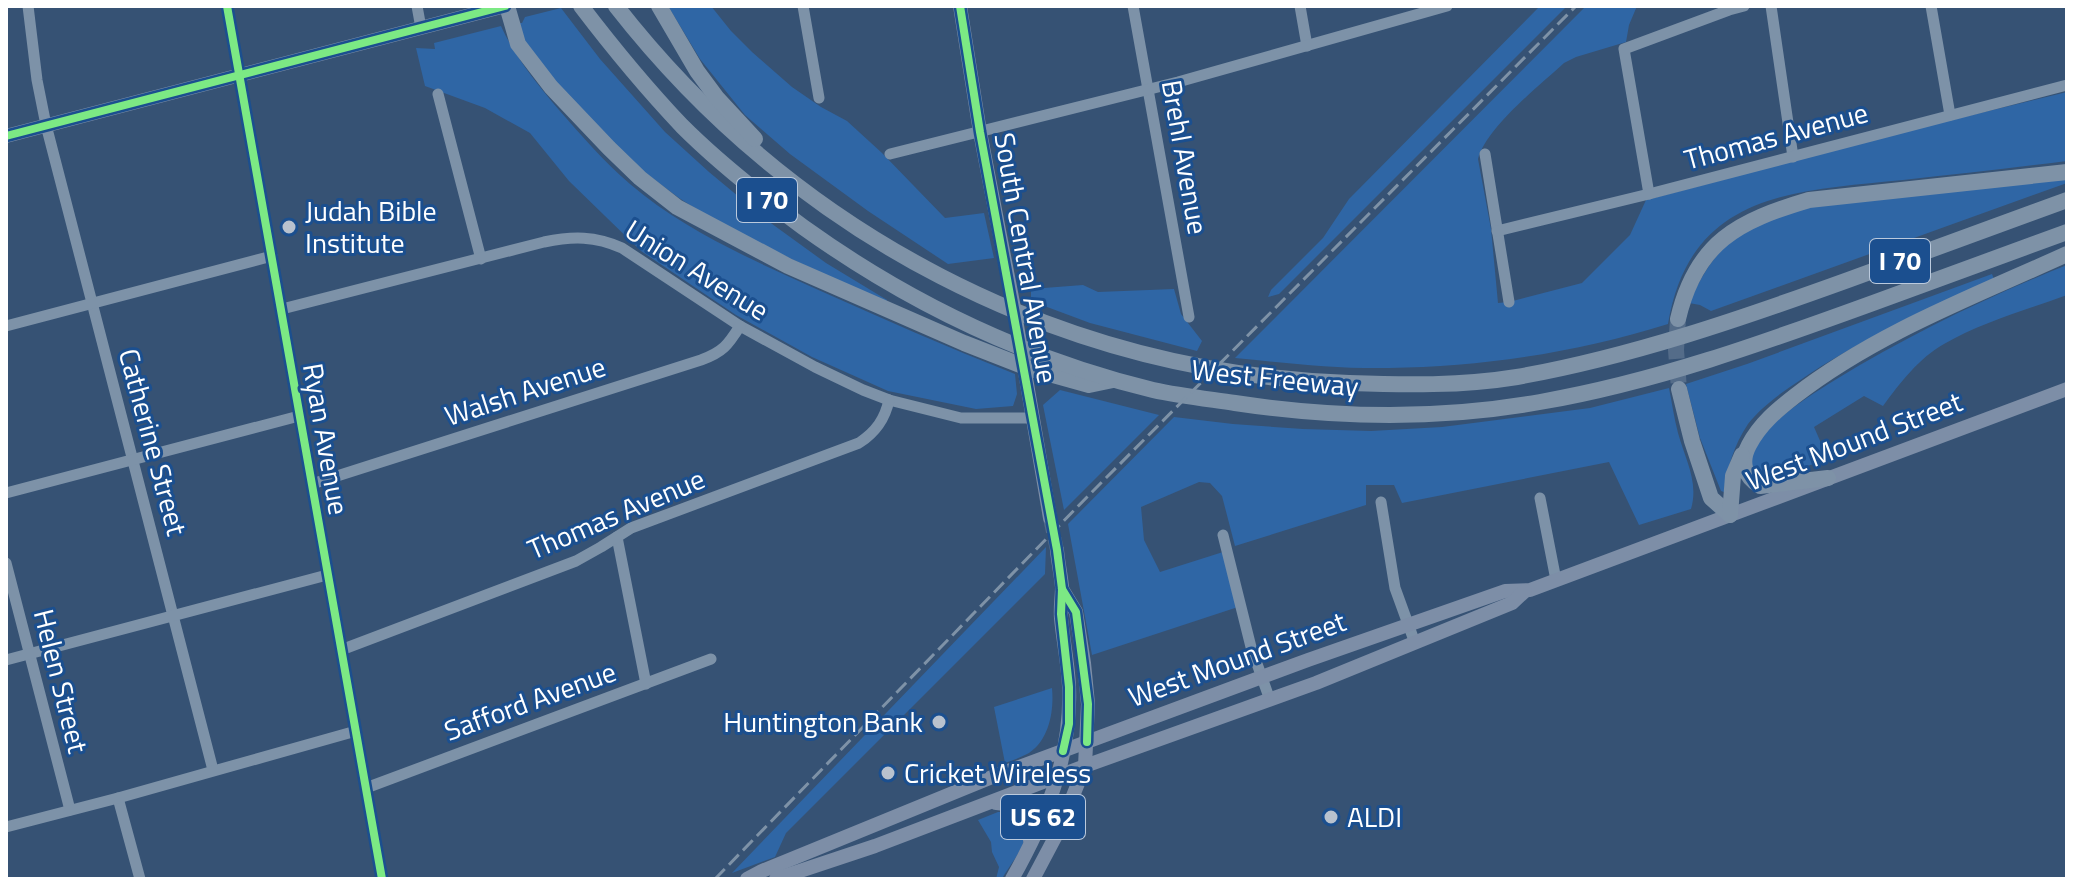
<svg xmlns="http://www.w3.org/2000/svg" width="2073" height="885" font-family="'Titillium Web',sans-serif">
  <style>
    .green { fill: #2f66a5 }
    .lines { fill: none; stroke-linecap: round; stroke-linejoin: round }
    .major-tunnel { stroke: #546c89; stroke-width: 14; stroke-dasharray: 14 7; stroke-linecap: butt }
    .highway-tunnel { stroke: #546c89; stroke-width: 16; stroke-dasharray: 16 8; stroke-linecap: butt }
    .minor { stroke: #7d92a8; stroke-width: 11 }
    .major { stroke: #7d8ea7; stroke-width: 14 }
    .highway { stroke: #7e92a7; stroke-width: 16 }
    .rail { stroke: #7e92a7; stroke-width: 3; stroke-dasharray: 14 6; stroke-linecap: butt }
    .cycleway-casing { stroke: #1b4f8f; stroke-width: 13 }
    .cycleway { stroke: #7ce984; stroke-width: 8 }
    .poi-dot { fill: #b9c2ce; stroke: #1b4f8f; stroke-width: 3 }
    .labels { text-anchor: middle; stroke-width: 6; stroke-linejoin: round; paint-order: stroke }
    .shield { fill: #1b4f8f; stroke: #bbcadd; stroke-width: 2 }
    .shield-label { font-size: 26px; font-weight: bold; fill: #fff }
    .street-label { font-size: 28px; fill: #fff; stroke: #1b4f8f }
    .poi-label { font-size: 28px; fill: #fff; stroke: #1b4f8f; text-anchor: start }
  </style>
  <rect width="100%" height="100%" fill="#365274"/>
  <g class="green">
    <polygon points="668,6 711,6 731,31 752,52 792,87 821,107 847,121 882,153 945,218 984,213 994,258 948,264 868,211 790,154 745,115 700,59"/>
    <polygon points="1540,6 1567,6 1279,294 1268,297 1271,290 1323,238 1349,199"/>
    <path d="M1586 6H1637L1629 25 1626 42 1576 57 1564 63C1539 86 1486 128 1478 159L1491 229 1498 303 1509 302 1582 283 1630 235 1646 200 1914 129 2067 92V161C2012 168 1958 174 1903 180 1794 191 1690 192 1668 324 1579 352 1483 367 1389 368 1338 369 1287 363 1235 358Z"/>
    <polygon points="561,8 600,59 665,132 709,172 768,221 826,263 887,300 885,304 723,226 679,198 639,168 594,124 527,49 519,23 522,23 525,17"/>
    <path d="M501 26C515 57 537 84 559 110 582 136 604 162 630 184 684 230 750 259 814 288 881 318 947 347 1015 374L1017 394 1013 406 976 409 888 391 812 357 736 315 641 251 569 181 530 133 485 108 425 86 416 48 435 49 434 43Z"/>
    <path d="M2067 177V183L1711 311 1700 305 1689 303C1702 275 1716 249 1744 232 1793 202 1854 201 1909 195 1962 189 2014 183 2067 177Z"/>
    <path d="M2067 265V295C2026 310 1982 322 1944 344 1919 358 1900 383 1883 406L1864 396 1814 427 1828 459 1778 476H1754C1750 467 1749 461 1753 452 1766 422 1808 397 1835 380 1909 335 1987 297 2067 265Z"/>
    <path d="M1992 274 1994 279C1927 310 1860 339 1799 381 1781 393 1762 406 1748 424 1734 445 1727 468 1724 492L1721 491 1700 438 1686 384 1747 364Z"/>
    <polygon points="1083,285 1098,292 1174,289 1181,314 1202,341 1197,351 1090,323 1031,301 1031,289"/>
    <path d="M1669 388C1672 403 1674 418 1678 433 1685 459 1699 482 1691 509L1639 525 1609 462 1402 503 1394 485H1366V505L1235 546 1222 496 1210 483 1199 482 1141 507 1144 540 1160 572 1223 552 1238 607 1092 655 1068 524 1174 417 1233 424 1303 429 1371 431 1442 427 1590 408Z"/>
    <polygon points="1060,390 1159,415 1064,510 1043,405"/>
    <polygon points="1046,547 1045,574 786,833 775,857 732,873"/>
    <path d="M1052 688C1054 710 1050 739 1029 753 1022 757 1013 760 1005 763L994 707Z"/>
    <path d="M998 812C1017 811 1031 826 1022 846 1018 856 1007 869 1002 879H996L999 867 992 852 991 842 978 820Z"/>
  </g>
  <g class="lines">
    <polyline class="major-tunnel" points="1050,518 1057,550"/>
    <polyline class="highway-tunnel" points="1678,319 1676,350 1679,389"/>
    <g class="minor">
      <polyline points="28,6 37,80 46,125 213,770"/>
      <polyline points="227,6 382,879"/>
      <polyline points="417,6 421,28"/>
      <polyline points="803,6 819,98"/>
      <polyline points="1133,6 1189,317"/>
      <polyline points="1300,6 1307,46"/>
      <polyline points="1771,6 1793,157"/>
      <polyline points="1931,6 1950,115"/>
      <polyline points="438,94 481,259"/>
      <polyline points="890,154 1178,82 1447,6"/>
      <polyline points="1485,154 1509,302"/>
      <polyline points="1649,194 1624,49 1729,10 1744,6"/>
      <polyline points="1497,231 1649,194 2067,85"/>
      <path d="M282 309 544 242C573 236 595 236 622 248L740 326 815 367 863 390 889 400 961 418H1032"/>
      <polyline points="6,326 272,256"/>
      <path d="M312 484 701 360C723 352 728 345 740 326"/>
      <polyline points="6,493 299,416"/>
      <polyline points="1540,498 1556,580"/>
      <polyline points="1381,502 1395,588 1415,643"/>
      <polyline points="1223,535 1251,647 1270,700"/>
      <polyline points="617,537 646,684"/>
      <polyline points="6,563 70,810"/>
      <path d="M341 650 576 561 601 547 631 528 859 443C876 432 885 419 889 400"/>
      <polyline points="6,660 327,575"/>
      <polyline points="366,788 711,659"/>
      <polyline points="118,798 140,879"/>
      <polyline points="6,827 118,798 356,731"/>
    </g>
    <g class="major">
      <polyline points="960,6 980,132 1014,308 1050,518"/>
      <polyline points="6,136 505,6"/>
      <path d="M996 803C1017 804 1034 817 1030 840"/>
      <polyline points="747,879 762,871 992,777 1308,660 1505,591 1530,590 2067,389"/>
      <polyline points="776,879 875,846 1085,766 1316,683 1512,603 1525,591"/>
      <path d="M1012 879C1046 819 1072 756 1069 686 1068 663 1063 640 1061 618 1060 607 1062 597 1062 587 1061 575 1058 562 1057 550"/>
      <polyline points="1033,879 1060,828 1085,766 1088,704 1084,663 1076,612 1062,589"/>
    </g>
    <g class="highway">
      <polyline points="507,6 518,44 551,87 609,148 640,178 677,207 788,266 964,343 1028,368 1089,385 1113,380"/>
      <path d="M581 6C613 48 646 88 682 126 719 163 761 196 803 227 909 303 1026 359 1153 390 1180 396 1208 399 1235 403 1335 418 1440 420 1540 402 1655 382 1763 343 1873 303 1937 279 2002 256 2067 232"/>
      <path d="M616 6C794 234 1059 373 1349 383 1404 385 1462 386 1517 377 1630 357 1740 319 1848 280 1921 253 1994 227 2067 200"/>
      <polyline points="659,6 697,71 717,98 755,139"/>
      <path d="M1678 319C1696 242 1738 221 1809 200L2067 172"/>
      <polyline points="1679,389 1692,441 1711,498 1730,515"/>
      <path d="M1828 478 1760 486C1744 476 1740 462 1749 445 1760 424 1777 410 1795 396 1876 333 1975 296 2067 254"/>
      <polyline points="1730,515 1733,476 1742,455"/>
    </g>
    <polyline class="rail" points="715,879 1088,496 1576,6"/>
    <defs>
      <g id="cycleway">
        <polyline points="227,6 382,879"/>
        <polyline points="960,6 980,132 1057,550 1062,589 1061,614 1069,687 1069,724 1063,751"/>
        <polyline points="6,136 505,6"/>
        <polyline points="1062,589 1076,612 1088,704 1087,742"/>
      </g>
    </defs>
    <use href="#cycleway" class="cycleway-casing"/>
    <use href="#cycleway" class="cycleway"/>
  </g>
  <g class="poi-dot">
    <circle cx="289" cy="227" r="8"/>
    <circle cx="939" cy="722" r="8"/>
    <circle cx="888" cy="773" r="8"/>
    <circle cx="1331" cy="817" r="8"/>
  </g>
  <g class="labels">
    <g class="shield">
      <rect x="737" y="178" width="60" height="44" rx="6"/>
      <rect x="1870" y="239" width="60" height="44" rx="6"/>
      <rect x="1001" y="795" width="84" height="44" rx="6"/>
    </g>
    <g class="shield-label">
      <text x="767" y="209">I 70</text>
      <text x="1900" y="270">I 70</text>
      <text x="1043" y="826">US 62</text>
    </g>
    <g class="street-label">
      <text transform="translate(1776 136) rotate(-15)" y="10">Thomas Avenue</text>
      <text transform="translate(1185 157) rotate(80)" y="10">Brehl Avenue</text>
      <text transform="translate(1026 258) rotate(80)" y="10">South Central Avenue</text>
      <text transform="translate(697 270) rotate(32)" y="10">Union Avenue</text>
      <text transform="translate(1275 378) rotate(6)" y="10">West Freeway</text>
      <text transform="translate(525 391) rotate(-18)" y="10">Walsh Avenue</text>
      <text transform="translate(326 439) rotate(80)" y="10">Ryan Avenue</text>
      <text transform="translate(1854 441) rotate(-21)" y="10">West Mound Street</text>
      <text transform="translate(153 442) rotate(75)" y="10">Catherine Street</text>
      <text transform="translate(616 514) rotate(-23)" y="10">Thomas Avenue</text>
      <text transform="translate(1237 659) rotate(-20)" y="10">West Mound Street</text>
      <text transform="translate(61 681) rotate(76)" y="10">Helen Street</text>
      <text transform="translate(530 701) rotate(-20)" y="10">Safford Avenue</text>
    </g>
    <g class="poi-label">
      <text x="305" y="221">Judah Bible<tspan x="305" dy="32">Institute</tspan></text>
      <text x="923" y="732" text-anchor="end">Huntington Bank</text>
      <text x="904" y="783">Cricket Wireless</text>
      <text x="1347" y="827">ALDI</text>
    </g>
  </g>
  <rect width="2073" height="885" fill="none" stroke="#ffffff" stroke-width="16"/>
</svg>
